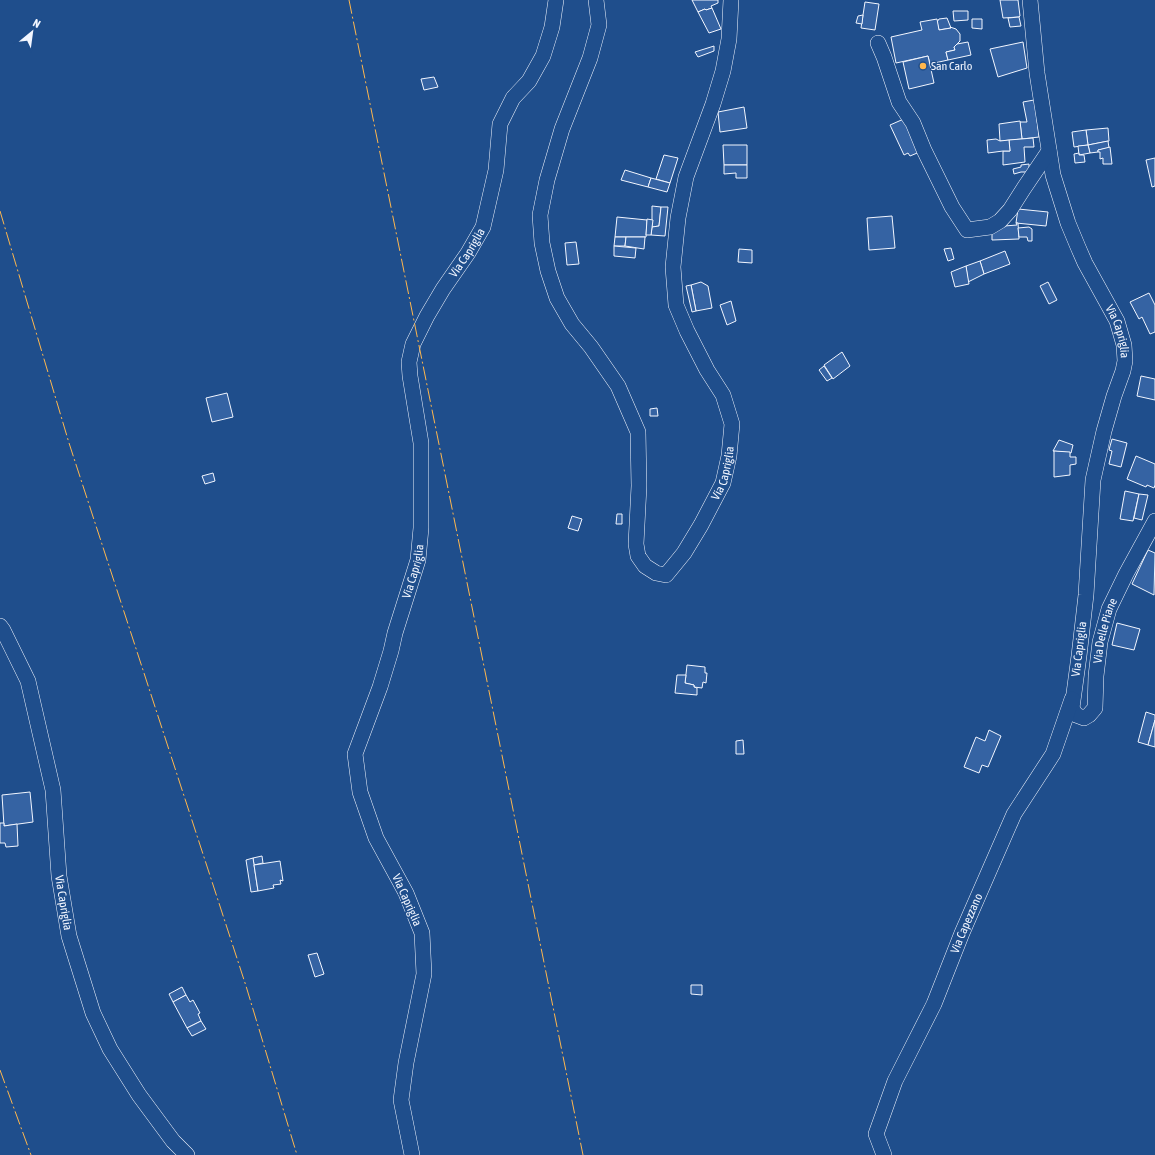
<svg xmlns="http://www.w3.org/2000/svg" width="1155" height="1155" font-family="'Asap Condensed',sans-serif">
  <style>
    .building { fill: #3563a3; stroke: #f2f6ff }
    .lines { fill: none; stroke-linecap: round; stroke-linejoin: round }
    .street-casing { stroke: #f2f6ff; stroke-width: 16 }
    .street { stroke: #1f4e8c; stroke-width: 15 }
    .power { stroke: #ffb74d; stroke-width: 1; stroke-dasharray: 14 3 2 3; stroke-linecap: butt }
    .poi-dot { fill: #ffb74d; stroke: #1f4e8c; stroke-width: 1.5 }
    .labels { text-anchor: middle; stroke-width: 3; stroke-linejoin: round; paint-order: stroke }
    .poi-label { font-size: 12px; fill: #f2f6ff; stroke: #1f4e8c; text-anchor: start }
    .street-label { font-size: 12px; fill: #f2f6ff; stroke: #1f4e8c }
  </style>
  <rect width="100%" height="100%" fill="#1f4e8c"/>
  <g class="building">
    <polygon points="692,0 718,0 718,3 711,6 712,8 706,10 705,9 698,12"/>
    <polygon points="1000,0 1018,0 1020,16 1019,17 1003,18"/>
    <polygon points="865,2 879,4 875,30 861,28"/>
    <polygon points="712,8 721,29 709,33 698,12 705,9 706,10"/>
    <polygon points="953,11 968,11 968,20 954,21"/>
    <polygon points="863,15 862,24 856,23 858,16"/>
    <polygon points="1019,17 1021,26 1010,27 1008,18"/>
    <polygon points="947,18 951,28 939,30 937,22 939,19"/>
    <polygon points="937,19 939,30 951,28 950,27 956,29 960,34 960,41 954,47 955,50 946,52 948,60 930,64 928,56 896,63 891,37 922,30 920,22"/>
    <polygon points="972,19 982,19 982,29 972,28"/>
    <polygon points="968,42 971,55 948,60 946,52 955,50 954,47 957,44"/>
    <polygon points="1023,42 1027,68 998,77 990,49"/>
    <polygon points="714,46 714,51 698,57 695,52"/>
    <polygon points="928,56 934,83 909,89 903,62"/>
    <polygon points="434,77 438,87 424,90 421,79"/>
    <polygon points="1034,100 1036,111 1039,137 1022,139 1020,122 1027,122 1023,102"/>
    <polygon points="744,107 747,128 720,132 718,112"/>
    <polygon points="906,118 922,151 910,156 908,153 904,155 890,125"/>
    <polygon points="1020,121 1022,139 1000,141 999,124"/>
    <polygon points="1108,128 1109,141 1088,145 1086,130"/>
    <polygon points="1086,130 1088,145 1074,147 1072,132"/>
    <polygon points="1033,138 1034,147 1024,147 1025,162 1003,165 1003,151 1010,151 1009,140"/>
    <polygon points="996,139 1000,141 1009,140 1010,151 1003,151 988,153 987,140"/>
    <polygon points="1108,141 1109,148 1098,150 1098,152 1090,153 1088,145"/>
    <polygon points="723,145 747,145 747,165 724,165"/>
    <polygon points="1088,145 1090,153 1079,155 1078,146"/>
    <polygon points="1110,147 1112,164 1103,164 1103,158 1100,159 1100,152 1098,152 1098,150"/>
    <polygon points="1079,153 1079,155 1084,155 1085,162 1075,163 1074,154"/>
    <polygon points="664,155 678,158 670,183 656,179"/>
    <polygon points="1155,158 1155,186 1152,187 1146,160"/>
    <polygon points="1029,164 1029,172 1021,172 1014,174 1013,169 1021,167 1021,165"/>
    <polygon points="724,165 747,165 747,178 736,178 736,173 724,174"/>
    <polygon points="625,170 651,178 648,187 621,180"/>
    <polygon points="651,178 670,183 667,192 648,187"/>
    <polygon points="652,206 661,207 659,226 652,227"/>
    <polygon points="661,207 668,207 665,236 651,235 652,227 659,226"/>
    <polygon points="1018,209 1048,212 1046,226 1016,223"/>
    <polygon points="892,216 895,248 869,250 867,218"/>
    <polygon points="617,217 647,220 646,237 615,237"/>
    <polygon points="647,219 653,220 651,235 646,235"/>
    <polygon points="1016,223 1018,223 1019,239 992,240 992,227 1017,225"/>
    <polygon points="1029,227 1032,229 1032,241 1028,241 1027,237 1019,237 1018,228"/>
    <polygon points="615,237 626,237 625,246 614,246"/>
    <polygon points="626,237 645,237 644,249 625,246"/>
    <polygon points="576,242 579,264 567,265 565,243"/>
    <polygon points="614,246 636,248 635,258 614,256"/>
    <polygon points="951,248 954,259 948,261 944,249"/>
    <polygon points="739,249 752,250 752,263 738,262"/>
    <polygon points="1005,251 1010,264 984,274 980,261"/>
    <polygon points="980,261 984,274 968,282 966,266"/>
    <polygon points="966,266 969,284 955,287 951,272"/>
    <polygon points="701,282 708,286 712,308 696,311 691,285"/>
    <polygon points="1048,282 1057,300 1049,304 1040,286"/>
    <polygon points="691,285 696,311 692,312 686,286"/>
    <polygon points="1149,293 1155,305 1155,332 1150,334 1142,317 1139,319 1130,302"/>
    <polygon points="731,301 736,321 727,325 720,305"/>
    <polygon points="842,352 850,366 833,379 824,365"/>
    <polygon points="824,366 832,378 827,381 819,370"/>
    <polygon points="1141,376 1155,379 1155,400 1137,396"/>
    <polygon points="227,393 233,417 212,422 206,398"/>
    <polygon points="657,408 658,416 650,416 650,409"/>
    <polygon points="1112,439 1127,443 1121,467 1109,464 1112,451 1109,450"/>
    <polygon points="1059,440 1073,445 1071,453 1053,451"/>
    <polygon points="1054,451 1070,452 1070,457 1076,457 1076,464 1070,465 1070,475 1054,477"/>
    <polygon points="1136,456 1155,464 1155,485 1154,488 1147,485 1146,487 1127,479"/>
    <polygon points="213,473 215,481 205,484 202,476"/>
    <polygon points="1125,491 1139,494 1133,521 1120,519"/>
    <polygon points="1139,494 1148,495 1142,520 1134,518"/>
    <polygon points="617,514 622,514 622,524 616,524"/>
    <polygon points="572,516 582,519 578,531 568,528"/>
    <polygon points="1148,550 1155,553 1154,595 1132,584"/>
    <polygon points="1117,623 1140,629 1134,650 1112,645"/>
    <polygon points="687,665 705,667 705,673 707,673 706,683 703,682 702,688 694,687 694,685 685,683"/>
    <polygon points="677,675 686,675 685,683 694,685 694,687 697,688 697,695 675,693"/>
    <polygon points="1146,712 1155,715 1155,720 1148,745 1138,742"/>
    <polygon points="1155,720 1155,747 1148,745"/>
    <polygon points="989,730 1001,736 988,767 982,765 979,773 964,767 976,737 985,741"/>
    <polygon points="743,740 744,754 736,754 736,741"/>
    <polygon points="30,792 33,822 4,826 2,795"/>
    <polygon points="0,823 4,823 4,826 17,824 18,846 6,847 5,843 0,843"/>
    <polygon points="262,856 263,863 254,865 253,858"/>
    <polygon points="253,858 258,891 251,892 246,860"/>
    <polygon points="280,861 283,881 280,880 281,884 273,885 274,888 258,891 254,865"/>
    <polygon points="317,953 324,974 315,977 308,955"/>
    <polygon points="691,985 702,985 702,995 691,994"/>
    <polygon points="182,987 186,995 173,1002 169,994"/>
    <polygon points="186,995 190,1002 193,1000 200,1013 198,1014 201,1021 187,1028 173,1002"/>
    <polygon points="201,1021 206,1029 192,1036 187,1028"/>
  </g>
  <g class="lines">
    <defs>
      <g id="street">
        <path id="s1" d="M596 0 599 25 590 58 562 129 547 180 540 215 542 243 548 271 557 298 572 324 591 347 618 386 638 432 639 486 636 544 638 556 645 566 656 573 666 575 684 553 701 525 723 483 729 456 732 424 723 395 707 370 687 331 676 305 673 267 678 218 686 177 713 104 723 71 729 39 731 0"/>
        <path id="s2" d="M1030 0 1037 73 1053 175 1068 223 1078 247 1085 263 1117 321 1124 345 1125 361 1123 371 1114 396 1104 431 1093 480 1086 595 1079 656 1072 708 1076 715 1084 718 1089 715 1095 708 1096 676 1100 642 1109 609 1126 574 1155 521"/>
        <polyline points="878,43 884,57 899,102 913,123 924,150 952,207 967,230 990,227 1000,221 1010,210 1024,188 1049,151"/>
        <path id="s3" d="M0 626 3 630 28 681 53 790 59 876 69 936 93 1013 110 1049 139 1095 173 1141 187 1155"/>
        <path id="s4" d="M412 1155 401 1100 406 1063 424 974 422 933 406 893 376 838 360 792 355 754 380 687 391 651 395 633 418 560 421 528V443L410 376 409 362 413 344 427 316 443 289 468 253 483 227 496 170 500 124 513 98 529 81 543 56 552 27 556 0"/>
        <path id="s5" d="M884 1155 876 1134 895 1081 934 1004 962 933 1014 814 1053 754 1072 699"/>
      </g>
    </defs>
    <use href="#street" class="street-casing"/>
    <use href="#street" class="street"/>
    <g class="power">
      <polyline points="349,0 583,1155"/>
      <polyline points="0,211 69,443 246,986 297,1155"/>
      <polyline points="0,1070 31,1155"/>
    </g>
  </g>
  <circle class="poi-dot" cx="923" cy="66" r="4"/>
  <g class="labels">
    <g class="poi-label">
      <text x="931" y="70">San Carlo</text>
    </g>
    <g class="street-label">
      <text dy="4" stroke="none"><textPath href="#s4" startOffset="946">Via Capriglia</textPath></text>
      <text dy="4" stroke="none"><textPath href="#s2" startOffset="347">Via Capriglia</textPath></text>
      <text dy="4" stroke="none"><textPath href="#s1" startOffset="745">Via Capriglia</textPath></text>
      <text dy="4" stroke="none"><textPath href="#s4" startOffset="610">Via Capriglia</textPath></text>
      <text dy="4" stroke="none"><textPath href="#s2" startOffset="840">Via Delle Piane</textPath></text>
      <text transform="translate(1079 649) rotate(-83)" y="4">Via Capriglia</text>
      <text transform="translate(407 900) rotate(66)" y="4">Via Capriglia</text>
      <text dy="4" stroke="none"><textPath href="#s3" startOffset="287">Via Capriglia</textPath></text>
      <text dy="4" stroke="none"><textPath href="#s5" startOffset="252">Via Capezzano</textPath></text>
    </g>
  </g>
  <g transform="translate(32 32) rotate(29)" stroke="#1f4e8c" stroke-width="3" paint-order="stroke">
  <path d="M0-3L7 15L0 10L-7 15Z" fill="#f2f6ff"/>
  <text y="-6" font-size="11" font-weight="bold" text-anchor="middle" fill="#f2f6ff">N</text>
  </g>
</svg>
